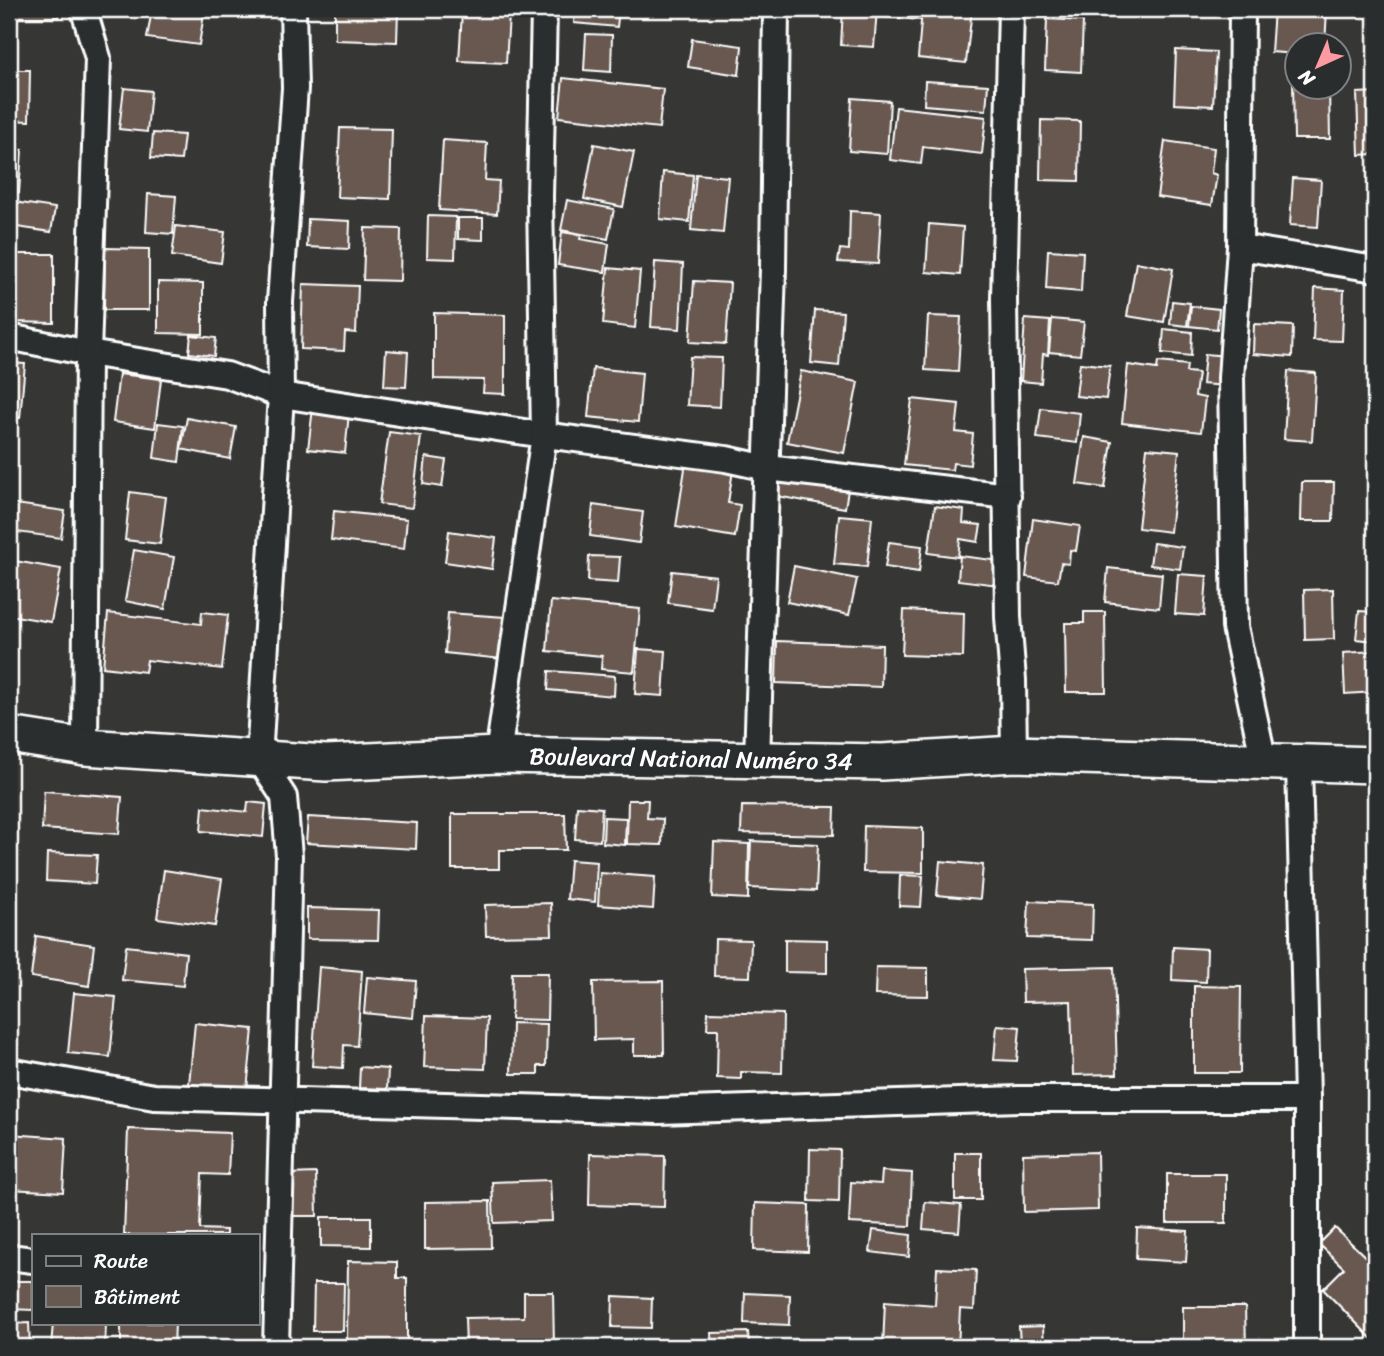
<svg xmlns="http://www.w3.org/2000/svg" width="1384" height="1356" font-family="Sriracha,sans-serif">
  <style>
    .building { fill: #685950; stroke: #fff; stroke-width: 2 }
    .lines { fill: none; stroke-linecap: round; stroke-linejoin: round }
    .street-casing { stroke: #fff; stroke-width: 30 }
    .secondary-casing { stroke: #fff; stroke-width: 40 }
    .street { stroke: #2a2d2e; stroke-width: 24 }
    .secondary { stroke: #2a2d2e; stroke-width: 35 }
    .labels { text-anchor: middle; stroke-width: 6; stroke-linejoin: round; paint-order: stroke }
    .street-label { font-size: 24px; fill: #fff; stroke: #2a2d2e }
  </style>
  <rect width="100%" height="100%" fill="#363635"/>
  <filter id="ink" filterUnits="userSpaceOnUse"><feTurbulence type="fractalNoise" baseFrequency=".0143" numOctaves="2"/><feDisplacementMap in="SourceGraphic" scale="14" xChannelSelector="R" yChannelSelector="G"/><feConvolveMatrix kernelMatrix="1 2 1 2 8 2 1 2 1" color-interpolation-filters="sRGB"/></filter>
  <g filter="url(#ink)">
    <g class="building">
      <rect x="16" y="9" width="43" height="8"/>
      <polygon points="152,9 170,9 204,14 199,45 147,38"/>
      <polygon points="335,9 398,9 397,42 335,40"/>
      <polygon points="575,9 619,9 617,27 574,23"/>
      <polygon points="843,9 877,9 874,47 841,45"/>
      <polygon points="886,9 920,9 919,20 886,17"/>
      <polygon points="922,9 972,9 966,63 918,58"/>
      <polygon points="1274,9 1327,9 1325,46 1296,46 1296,54 1271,52"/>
      <polygon points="462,12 509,15 506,63 459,61"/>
      <polygon points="1047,19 1083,21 1081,72 1045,70"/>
      <polygon points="586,34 612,35 611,72 584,70"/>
      <polygon points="692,39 742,46 739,75 688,67"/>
      <polygon points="1176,50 1216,52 1213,106 1174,104"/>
      <polygon points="9,70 30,70 29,121 9,120"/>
      <polygon points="563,78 663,89 659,128 559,117"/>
      <polygon points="1293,80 1296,80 1296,88 1329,88 1330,139 1294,139"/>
      <polygon points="925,81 988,85 986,110 924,105"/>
      <polygon points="124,88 151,91 147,132 119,129"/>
      <polygon points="1375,92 1375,154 1359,155 1357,93"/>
      <polygon points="852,98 890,101 887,154 849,151"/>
      <polygon points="896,107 986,117 982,154 923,147 921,164 890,160"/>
      <polygon points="1041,120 1080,121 1079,181 1040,180"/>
      <polygon points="340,128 392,129 390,199 337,197"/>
      <polygon points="153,133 184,135 181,160 151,158"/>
      <polygon points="443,140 487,143 485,180 499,181 497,214 439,210"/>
      <polygon points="1165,141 1214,148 1211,173 1217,175 1212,205 1157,197"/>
      <polygon points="594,144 634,152 623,207 584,199"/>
      <polygon points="9,149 22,150 19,193 9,193"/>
      <polygon points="663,172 693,175 689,222 660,219"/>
      <polygon points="696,174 728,177 723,233 691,230"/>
      <polygon points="1293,178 1321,180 1318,227 1290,225"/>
      <polygon points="148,194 176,196 173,234 146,232"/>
      <polygon points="567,200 614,209 608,239 561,230"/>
      <polygon points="14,202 55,208 51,232 10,226"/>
      <polygon points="850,211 881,213 878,264 838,262 840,249 849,250"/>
      <polygon points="428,216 456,217 455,259 427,258"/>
      <polygon points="458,218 483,218 483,240 458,239"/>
      <polygon points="308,219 350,221 349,249 307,247"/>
      <polygon points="929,224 963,227 960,275 926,272"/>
      <polygon points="176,226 225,232 221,263 172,256"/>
      <polygon points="365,228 401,229 400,281 363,280"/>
      <polygon points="562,232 581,235 580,239 609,244 605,272 558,265"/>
      <polygon points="105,248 149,249 149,310 104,310"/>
      <polygon points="1048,250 1083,252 1081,292 1046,289"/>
      <polygon points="14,254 54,254 54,323 14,322"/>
      <polygon points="655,262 683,264 680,329 651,327"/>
      <polygon points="1136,262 1173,269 1164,322 1127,316"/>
      <polygon points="608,268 640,271 635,328 603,324"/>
      <polygon points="694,281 730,283 726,344 690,342"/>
      <polygon points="158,282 203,283 203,334 158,333"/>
      <polygon points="303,284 358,286 356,333 345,332 344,351 301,349"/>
      <polygon points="1315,288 1344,290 1342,341 1313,340"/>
      <polygon points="1172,301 1190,303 1187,326 1170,324"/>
      <polygon points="1191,306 1219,309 1217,329 1189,326"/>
      <polygon points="815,310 843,312 839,366 811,363"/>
      <polygon points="434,313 505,315 505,394 483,393 484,380 434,379"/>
      <polygon points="928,316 961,317 958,372 925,370"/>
      <polygon points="1025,319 1050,321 1048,355 1043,354 1041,383 1021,381"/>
      <polygon points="1052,319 1084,322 1080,355 1049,352"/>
      <polygon points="1254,324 1293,326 1292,357 1253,354"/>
      <polygon points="1164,329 1192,332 1191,356 1162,353"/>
      <polygon points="191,335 216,338 214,356 189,353"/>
      <polygon points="386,350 408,352 406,387 384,386"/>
      <polygon points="1205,354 1227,356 1225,386 1202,384"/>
      <polygon points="690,357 722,358 720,407 687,405"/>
      <polygon points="1158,362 1187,365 1186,372 1198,373 1195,396 1205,398 1201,432 1122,423 1128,365 1157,369"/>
      <polygon points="9,363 25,364 20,418 9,417"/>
      <polygon points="1080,363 1110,366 1106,399 1076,396"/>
      <polygon points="593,368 642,373 638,422 588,417"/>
      <polygon points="801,371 858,382 844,453 787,442"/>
      <polygon points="1288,371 1316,373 1312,441 1284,439"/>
      <polygon points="119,374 161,379 155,428 113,422"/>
      <polygon points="912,399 959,404 956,432 973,434 970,465 953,463 952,470 904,465"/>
      <polygon points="313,408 349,413 345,453 308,449"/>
      <polygon points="1041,408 1080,413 1077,443 1037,438"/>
      <polygon points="187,418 236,427 230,459 181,449"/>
      <polygon points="158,423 183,426 179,462 154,458"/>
      <polygon points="389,432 421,436 412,508 379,504"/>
      <polygon points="1084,437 1112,442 1105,488 1077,484"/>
      <polygon points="1147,448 1179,451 1170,532 1138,528"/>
      <polygon points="426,457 446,460 442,487 423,484"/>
      <polygon points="686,462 733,470 728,503 740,505 735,537 676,527"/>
      <polygon points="780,472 849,484 845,508 776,496"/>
      <polygon points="1302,482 1334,482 1333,521 1301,521"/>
      <polygon points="130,492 166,497 160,544 125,540"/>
      <polygon points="9,503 65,511 61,538 9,531"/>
      <polygon points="593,505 643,512 639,543 590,536"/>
      <polygon points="935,506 964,510 963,523 981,525 978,542 960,539 958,557 928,553"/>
      <polygon points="334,511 407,519 404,549 331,540"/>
      <polygon points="839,515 872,518 867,567 834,564"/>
      <polygon points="1033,519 1080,526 1076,551 1070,550 1069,564 1061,563 1058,581 1026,577"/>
      <polygon points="449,531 496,538 492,569 445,562"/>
      <polygon points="889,542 922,546 919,572 885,567"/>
      <polygon points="1153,543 1183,547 1180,569 1150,565"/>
      <polygon points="134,550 174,557 165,609 125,601"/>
      <polygon points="589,556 620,557 618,583 588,581"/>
      <polygon points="960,556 1001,561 998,585 958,580"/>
      <polygon points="9,560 61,569 51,622 9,615"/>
      <polygon points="794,566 857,579 849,615 787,602"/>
      <polygon points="1108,568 1162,574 1159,608 1105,602"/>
      <polygon points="672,571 716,576 712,609 668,603"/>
      <polygon points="1178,574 1207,576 1204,616 1175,614"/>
      <polygon points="1333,589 1334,639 1305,640 1304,590"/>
      <polygon points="551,601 640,609 634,672 601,669 602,656 547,651"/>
      <polygon points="904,610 964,613 963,657 902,655"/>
      <polygon points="1359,611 1375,612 1375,641 1356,639"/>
      <polygon points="202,612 228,615 222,669 147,660 145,672 103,667 108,613 201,624"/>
      <polygon points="1084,612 1105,612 1106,692 1066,692 1065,623 1084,623"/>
      <polygon points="448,613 505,617 502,659 445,653"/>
      <polygon points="777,641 882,645 881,687 776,683"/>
      <polygon points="638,649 666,651 663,696 635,694"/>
      <polygon points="1375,651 1375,692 1345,694 1343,653"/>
      <polygon points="549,671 615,676 614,696 548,690"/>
      <polygon points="44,791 122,797 119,834 42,829"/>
      <polygon points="628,800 648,800 647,818 663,819 662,845 627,844"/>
      <polygon points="248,802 266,804 263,837 201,831 203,807 247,812"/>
      <polygon points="577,806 602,808 600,841 575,839"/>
      <polygon points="742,806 835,807 834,835 741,833"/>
      <polygon points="452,814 565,814 566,850 499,850 499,869 452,869"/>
      <polygon points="308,817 417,823 416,849 306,843"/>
      <polygon points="604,817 626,818 625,845 603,843"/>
      <polygon points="864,826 923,828 923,873 863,872"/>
      <polygon points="751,841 818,844 816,891 749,888"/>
      <polygon points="714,842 749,844 748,899 712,897"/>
      <polygon points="47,853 97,855 95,884 46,881"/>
      <polygon points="570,860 597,862 595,902 567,899"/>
      <polygon points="940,861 983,865 980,899 937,895"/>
      <polygon points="164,870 222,879 215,926 157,918"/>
      <polygon points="600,873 655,877 653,909 598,905"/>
      <polygon points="900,875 923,876 921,907 899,906"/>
      <polygon points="1029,901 1093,904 1092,940 1027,938"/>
      <polygon points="551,903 552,935 486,936 485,905"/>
      <polygon points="307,908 379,910 378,940 307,939"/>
      <polygon points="36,936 94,945 89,986 31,977"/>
      <polygon points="715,939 751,940 750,977 714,976"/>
      <polygon points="785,939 827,940 827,973 785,972"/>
      <polygon points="126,946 186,953 183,986 122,980"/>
      <polygon points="1173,947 1207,949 1206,982 1172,980"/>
      <polygon points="319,967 362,971 357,1046 344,1045 343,1068 312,1066"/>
      <polygon points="876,967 928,968 928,996 875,995"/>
      <polygon points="1114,967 1117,1074 1073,1075 1071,1001 1023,1002 1022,969"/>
      <polygon points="512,973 548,973 547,1020 511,1019"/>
      <polygon points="367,977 416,981 413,1018 364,1013"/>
      <polygon points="663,981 664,1055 634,1055 634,1039 594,1040 593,982"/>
      <polygon points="1194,986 1241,987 1240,1073 1194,1073"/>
      <polygon points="74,993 116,997 110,1057 68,1053"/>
      <polygon points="708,1012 783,1014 782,1073 741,1072 741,1079 717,1078 718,1029 707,1029"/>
      <polygon points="426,1016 487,1018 485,1069 424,1067"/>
      <polygon points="195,1023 253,1029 247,1090 189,1084"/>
      <polygon points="512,1023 547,1024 546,1066 538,1066 538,1074 511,1074"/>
      <polygon points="997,1025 1020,1027 1017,1061 994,1060"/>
      <polygon points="360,1067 388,1069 387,1089 359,1088"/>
      <polygon points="128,1129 230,1133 228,1175 202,1174 200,1229 226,1230 226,1235 124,1235"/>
      <polygon points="9,1134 66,1138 63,1192 9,1189"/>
      <polygon points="810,1149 840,1150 839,1202 809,1201"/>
      <polygon points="1097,1152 1098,1210 1024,1212 1023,1154"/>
      <rect x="955" y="1153" width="26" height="47"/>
      <polygon points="590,1154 665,1156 664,1207 589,1205"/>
      <polygon points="882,1171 912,1173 910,1226 849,1223 851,1182 881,1184"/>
      <polygon points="316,1173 317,1216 289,1216 288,1174"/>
      <rect x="1167" y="1174" width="59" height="49"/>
      <polygon points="550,1180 552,1221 494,1223 492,1182"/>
      <polygon points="490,1201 491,1248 425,1249 425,1202"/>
      <polygon points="925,1202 961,1205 959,1232 923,1229"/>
      <polygon points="755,1203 809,1205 808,1252 754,1250"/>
      <polygon points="321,1217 371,1217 371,1247 321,1246"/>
      <polygon points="1137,1228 1188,1231 1186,1262 1136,1259"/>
      <polygon points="1335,1228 1375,1266 1375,1342 1323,1289 1344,1268 1319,1244"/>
      <polygon points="1335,1228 1375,1266 1375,1342 1323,1289 1344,1268 1319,1244"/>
      <polygon points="873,1230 911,1235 909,1257 870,1252"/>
      <polygon points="348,1261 397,1262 397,1278 407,1278 407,1343 347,1342"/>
      <polygon points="937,1268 976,1270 974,1310 960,1309 958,1347 883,1347 885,1301 935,1305"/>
      <polygon points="9,1281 33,1281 33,1310 9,1309"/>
      <polygon points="314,1283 344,1283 343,1331 313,1331"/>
      <polygon points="524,1292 553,1292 554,1347 466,1347 465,1318 524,1317"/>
      <polygon points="745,1293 790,1295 789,1325 744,1323"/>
      <polygon points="613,1296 652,1298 651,1328 612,1327"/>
      <polygon points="1183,1307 1245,1307 1246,1347 1183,1347"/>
      <polygon points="29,1323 30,1347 9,1347 9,1324"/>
      <polygon points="53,1323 106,1323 105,1347 51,1347"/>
      <polygon points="121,1323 175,1323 174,1347 121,1347"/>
      <polygon points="1043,1326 1044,1347 1020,1347 1019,1327"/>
      <polygon points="748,1332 749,1347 712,1347 711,1333"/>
    </g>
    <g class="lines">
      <defs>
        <g id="street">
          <polyline points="1011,9 1004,298 1008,617 1013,680 1014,754"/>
          <polyline points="1242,9 1240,247 1231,378 1235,627 1264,762"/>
          <polyline points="1240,247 1375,269"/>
          <polyline points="9,337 88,353 227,375 281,395 544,435 726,459 767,468 1008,496"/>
          <polyline points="85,747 88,353 98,58 85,14 85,9"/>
          <polyline points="498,755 544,435 540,197 544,9"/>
          <polyline points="757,759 773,269 776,9"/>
          <polyline points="1299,763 1307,1099 1307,1347"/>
          <polyline points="9,1071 154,1097 659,1111 1019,1099 1307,1099"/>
          <polyline points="9,1257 33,1260"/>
          <polyline points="276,1347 289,856 284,797 259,759 281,395 280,302 295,88 293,9"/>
        </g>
        <polyline id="secondary" points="9,735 85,747 326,763 498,755 882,762 1014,754 1375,765"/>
      </defs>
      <use href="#street" class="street-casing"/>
      <use href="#secondary" class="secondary-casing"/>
      <use href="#street" class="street"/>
      <use href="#secondary" class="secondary"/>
    </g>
  </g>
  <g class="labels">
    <g class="street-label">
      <text transform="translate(691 759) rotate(1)" y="8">Boulevard National Numéro 34</text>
    </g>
  </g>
  <rect width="1384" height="1356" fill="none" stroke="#2a2d2e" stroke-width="35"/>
  <rect x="18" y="18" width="1349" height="1321" fill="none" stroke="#fff" stroke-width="2.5" filter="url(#ink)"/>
  <rect x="32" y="1234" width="228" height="91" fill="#2a2d2e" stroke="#7f8182" stroke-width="2"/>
  <rect x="46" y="1256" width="35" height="10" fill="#2a2d2e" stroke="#7f8182" stroke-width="2"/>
  <text x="94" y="1268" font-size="21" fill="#ffffff">Route</text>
  <rect x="46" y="1286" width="35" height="21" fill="#685950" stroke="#7f8182" stroke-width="2"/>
  <text x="94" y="1304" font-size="21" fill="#ffffff">Bâtiment</text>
  <g transform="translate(1318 66) rotate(224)"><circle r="33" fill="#2a2d2e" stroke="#7f8182" stroke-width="2"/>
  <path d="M0-5L12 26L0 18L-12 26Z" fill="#ff9aa2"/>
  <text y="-10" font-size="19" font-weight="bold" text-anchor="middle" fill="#ffffff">N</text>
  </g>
</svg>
